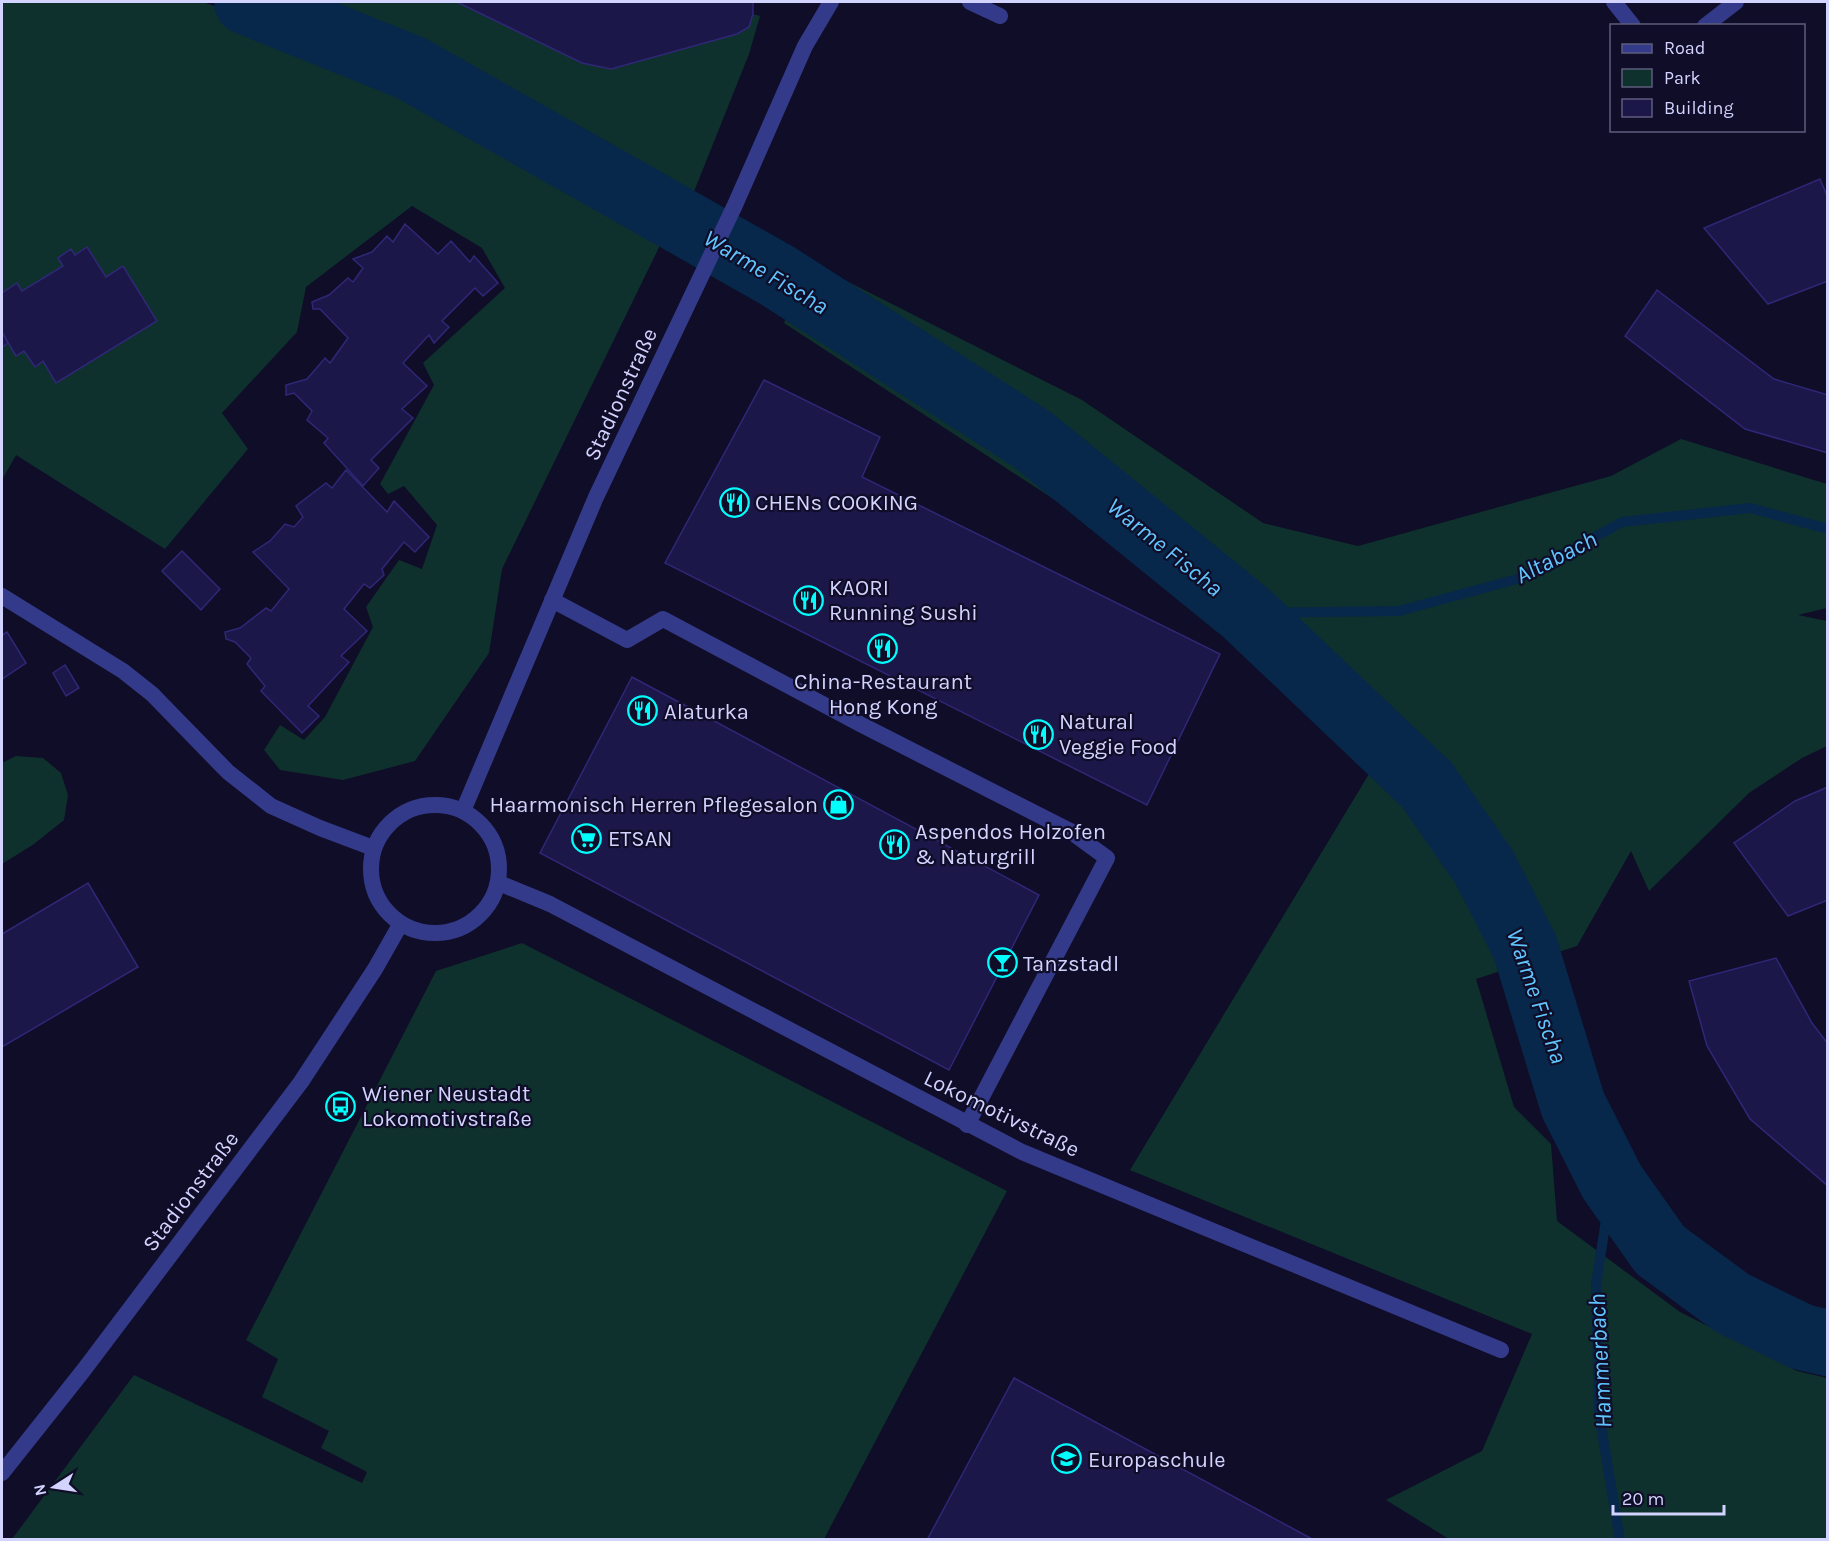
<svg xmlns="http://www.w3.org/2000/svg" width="1829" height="1541" font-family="Karla,sans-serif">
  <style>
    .green { fill: #0f312d }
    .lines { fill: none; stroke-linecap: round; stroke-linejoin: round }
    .stream { stroke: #07274b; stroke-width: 10 }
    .river { stroke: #07274b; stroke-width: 66 }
    .building { fill: #1c1749; stroke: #2f2777; stroke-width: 1.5 }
    .service { stroke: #343a8a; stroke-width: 16 }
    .minor { stroke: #343a8a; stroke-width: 16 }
    .tertiary { stroke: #343a8a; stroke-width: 16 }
    .labels { text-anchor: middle; stroke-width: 4.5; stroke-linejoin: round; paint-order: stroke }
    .street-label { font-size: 22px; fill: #d3d3ff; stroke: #0f0d27 }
    .poi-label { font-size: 22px; fill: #d3d3ff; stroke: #0f0d27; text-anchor: start }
    .water-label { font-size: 24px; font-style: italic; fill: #61c6ff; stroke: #0f0d27 }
  </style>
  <rect width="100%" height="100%" fill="#0f0d27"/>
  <g class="green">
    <polygon points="2,2 203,2 401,74 669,227 502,569 489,653 415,761 343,780 280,770 264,750 280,725 304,740 325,717 373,627 366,607 399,560 422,569 437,525 404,486 388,494 380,484 434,385 423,363 505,288 482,248 412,206 306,287 297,332 222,413 248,449 165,549 16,455 2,480"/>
    <polygon points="272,2 457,2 582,63 611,69 737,34 749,27 753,14 760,16 749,54 685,214 417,59"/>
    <polygon points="807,261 1082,400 1263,523 1358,546 1611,476 1681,439 1827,484 1827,608 1798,615 1827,621 1827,746 1802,758 1749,793 1649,891 1631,851 1577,946 1476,979 1514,1107 1551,1144 1557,1221 1680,1312 1797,1371 1827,1378 1827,1539 1449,1539 1386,1500 1482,1451 1532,1334 1130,1170 1375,764 1159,568 784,323"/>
    <polygon points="16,756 43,758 61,773 68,795 64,820 34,844 2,864 2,763"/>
    <polygon points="522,943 1007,1191 824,1539 12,1539 134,1375 362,1483 367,1472 321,1448 329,1431 262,1397 278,1359 246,1340 436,971"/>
  </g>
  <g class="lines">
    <g class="stream">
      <polyline points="1246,613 1399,611 1521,578 1622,522 1750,508 1828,529"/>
      <polyline points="1612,1182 1596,1284 1599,1414 1620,1540"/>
    </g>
    <polyline class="river" points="247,2 411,68 778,276 1033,440 1246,613 1427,785 1484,867 1525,947 1573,1105 1612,1182 1660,1250 1732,1303 1802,1337 1828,1343"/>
  </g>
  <g class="building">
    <polygon points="457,2 753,2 753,14 749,27 737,34 611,69 582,63"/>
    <polygon points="1820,179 1828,198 1828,281 1768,304 1704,228"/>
    <polygon points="405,224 438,254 451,241 470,262 474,256 498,283 483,296 475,288 442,321 449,327 434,343 429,335 403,363 427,386 402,409 413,418 371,460 379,468 363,486 324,443 328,438 307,420 312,411 294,393 286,395 286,385 307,379 325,358 330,363 348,338 320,309 313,309 312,302 329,295 348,278 353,282 363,268 353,259 372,252 387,236 393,242"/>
    <polygon points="87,247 106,277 123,266 157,321 56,383 43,361 35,367 24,351 16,356 2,332 2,293 17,283 22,291 63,266 58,258 71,249 75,255"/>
    <polygon points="1657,290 1774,379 1828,395 1828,453 1745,429 1625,336"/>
    <polygon points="2,332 8,343 2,347"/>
    <polygon points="764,380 880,437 862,477 1220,654 1147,805 665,563"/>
    <polygon points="346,470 387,512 394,501 429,537 415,552 404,542 382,569 384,575 370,588 364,584 344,609 367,631 341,656 349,662 308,706 319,716 302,733 261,691 265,686 247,664 251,658 235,642 226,639 225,632 240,628 266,608 271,611 289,589 253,552 270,541 285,524 294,527 303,517 296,506 326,483 332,488"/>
    <polygon points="182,551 220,589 201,610 162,571"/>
    <polygon points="7,632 26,663 2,679 2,635"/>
    <polygon points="65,665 79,688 66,696 53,673"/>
    <polygon points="632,677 1039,895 949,1070 540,853"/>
    <polygon points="1828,787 1828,900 1788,916 1734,843 1795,801"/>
    <polygon points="88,883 138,967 2,1047 2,934"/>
    <polygon points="1776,958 1812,1023 1828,1044 1828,1186 1750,1119 1707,1046 1689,981"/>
    <polygon points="1014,1378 1314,1540 927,1540"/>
  </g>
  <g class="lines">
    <g class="service">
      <polyline points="970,2 1000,16"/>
      <polyline points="1614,2 1633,26"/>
      <polyline points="1705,26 1736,2"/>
      <polyline points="552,600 627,640 663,619 862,725 1070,831 1107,858 967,1125"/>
    </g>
    <g class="minor">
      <polyline points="2,596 123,671 152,694 228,772 271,806 320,828 373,848"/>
      <polyline points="499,883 550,904 1022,1152 1501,1350"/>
    </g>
    <g class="tertiary">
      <circle cx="435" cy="869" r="64"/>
      <polyline points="463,811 596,497 735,205 805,46 831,2"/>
      <polyline points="2,1473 83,1371 301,1082 375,969 400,925"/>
    </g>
  </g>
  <defs>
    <symbol id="restaurant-ring" viewBox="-11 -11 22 22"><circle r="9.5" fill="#0f0d27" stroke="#00fefd" stroke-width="1.5"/><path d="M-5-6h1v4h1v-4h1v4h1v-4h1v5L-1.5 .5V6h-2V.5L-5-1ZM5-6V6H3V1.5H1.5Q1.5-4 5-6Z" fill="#00fefd"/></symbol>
    <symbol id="shop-ring" viewBox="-11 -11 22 22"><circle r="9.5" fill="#0f0d27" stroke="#00fefd" stroke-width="1.5"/><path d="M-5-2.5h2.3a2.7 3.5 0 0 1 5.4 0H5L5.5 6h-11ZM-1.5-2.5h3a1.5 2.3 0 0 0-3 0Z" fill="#00fefd"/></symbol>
    <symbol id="supermarket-ring" viewBox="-11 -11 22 22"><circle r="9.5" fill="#0f0d27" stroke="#00fefd" stroke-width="1.5"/><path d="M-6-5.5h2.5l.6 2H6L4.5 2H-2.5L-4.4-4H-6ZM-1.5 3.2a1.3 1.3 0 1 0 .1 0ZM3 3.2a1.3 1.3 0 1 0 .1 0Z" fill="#00fefd"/></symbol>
    <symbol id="bar-ring" viewBox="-11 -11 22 22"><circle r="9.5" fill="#0f0d27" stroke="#00fefd" stroke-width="1.5"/><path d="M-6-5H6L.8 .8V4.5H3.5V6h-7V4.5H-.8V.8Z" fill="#00fefd"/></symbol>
    <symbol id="bus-ring" viewBox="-11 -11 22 22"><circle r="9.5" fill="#0f0d27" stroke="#00fefd" stroke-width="1.5"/><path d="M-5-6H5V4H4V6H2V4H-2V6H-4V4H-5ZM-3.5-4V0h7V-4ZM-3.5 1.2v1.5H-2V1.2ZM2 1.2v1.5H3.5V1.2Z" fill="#00fefd"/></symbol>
    <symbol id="school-ring" viewBox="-11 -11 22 22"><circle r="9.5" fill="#0f0d27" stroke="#00fefd" stroke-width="1.5"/><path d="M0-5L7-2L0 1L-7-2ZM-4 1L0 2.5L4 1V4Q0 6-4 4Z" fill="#00fefd"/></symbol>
  </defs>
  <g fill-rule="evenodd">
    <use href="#restaurant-ring" x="718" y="486" width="33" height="33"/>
    <use href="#restaurant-ring" x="792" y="584" width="33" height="33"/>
    <use href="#restaurant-ring" x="866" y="632" width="33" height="33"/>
    <use href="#restaurant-ring" x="626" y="694" width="33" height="33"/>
    <use href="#restaurant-ring" x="1022" y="718" width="33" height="33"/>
    <use href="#shop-ring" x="822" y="788" width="33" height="33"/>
    <use href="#supermarket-ring" x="570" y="822" width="33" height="33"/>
    <use href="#restaurant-ring" x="878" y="828" width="33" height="33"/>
    <use href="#bar-ring" x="986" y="946" width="33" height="33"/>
    <use href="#bus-ring" x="324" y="1090" width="33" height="33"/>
    <use href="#school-ring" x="1050" y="1442" width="33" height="33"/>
  </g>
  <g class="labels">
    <g class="street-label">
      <text transform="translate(620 394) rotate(-65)" y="8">Stadionstraße</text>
      <text transform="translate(1002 1113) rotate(26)" y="8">Lokomotivstraße</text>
      <text transform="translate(190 1191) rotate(-53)" y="8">Stadionstraße</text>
    </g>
    <g class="poi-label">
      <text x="755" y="510">CHENs COOKING</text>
      <text x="829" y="595">KAORI<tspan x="829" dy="25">Running Sushi</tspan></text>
      <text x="883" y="689" text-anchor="middle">China-Restaurant<tspan x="883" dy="25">Hong Kong</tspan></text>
      <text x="664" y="719">Alaturka</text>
      <text x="1059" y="729">Natural<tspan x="1059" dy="25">Veggie Food</tspan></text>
      <text x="818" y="812" text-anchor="end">Haarmonisch Herren Pflegesalon</text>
      <text x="915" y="839">Aspendos Holzofen<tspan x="915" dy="25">&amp; Naturgrill</tspan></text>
      <text x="608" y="846">ETSAN</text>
      <text x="1023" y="971">Tanzstadl</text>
      <text x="362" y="1101">Wiener Neustadt<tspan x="362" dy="25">Lokomotivstraße</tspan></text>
      <text x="1088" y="1467">Europaschule</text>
    </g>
    <g class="water-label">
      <text transform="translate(766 272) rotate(31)" y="8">Warme Fischa</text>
      <text transform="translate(1165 547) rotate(39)" y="8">Warme Fischa</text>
      <text transform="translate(1556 557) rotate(-27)" y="8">Altabach</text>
      <text transform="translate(1537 996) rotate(71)" y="8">Warme Fischa</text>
      <text transform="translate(1600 1361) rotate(-93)" y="8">Hammerbach</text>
    </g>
  </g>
  <rect width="1829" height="1541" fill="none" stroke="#d3d3ff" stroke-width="6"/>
  <rect x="1610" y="24" width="195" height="108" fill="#0f0d27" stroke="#5d5c7d" stroke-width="1.5"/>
  <rect x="1622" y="44" width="30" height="9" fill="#343a8a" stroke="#5d5c7d" stroke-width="1.5"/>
  <text x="1664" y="54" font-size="18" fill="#d3d3ff">Road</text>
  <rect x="1622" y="69" width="30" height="18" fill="#0f312d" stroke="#5d5c7d" stroke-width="1.5"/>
  <text x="1664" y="84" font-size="18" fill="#d3d3ff">Park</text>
  <rect x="1622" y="99" width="30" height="18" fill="#1c1749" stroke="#5d5c7d" stroke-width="1.5"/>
  <text x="1664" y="114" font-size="18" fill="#d3d3ff">Building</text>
  <g transform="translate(54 1487) rotate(258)" stroke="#0f0d27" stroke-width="4.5" paint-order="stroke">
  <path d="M0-4.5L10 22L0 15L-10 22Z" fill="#d3d3ff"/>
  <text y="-9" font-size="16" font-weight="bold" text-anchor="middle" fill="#d3d3ff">N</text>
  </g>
  <path d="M1613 1505v9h111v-9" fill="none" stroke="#d3d3ff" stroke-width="3"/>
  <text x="1622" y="1505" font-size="18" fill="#d3d3ff" stroke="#0f0d27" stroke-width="4.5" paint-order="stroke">20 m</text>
</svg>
